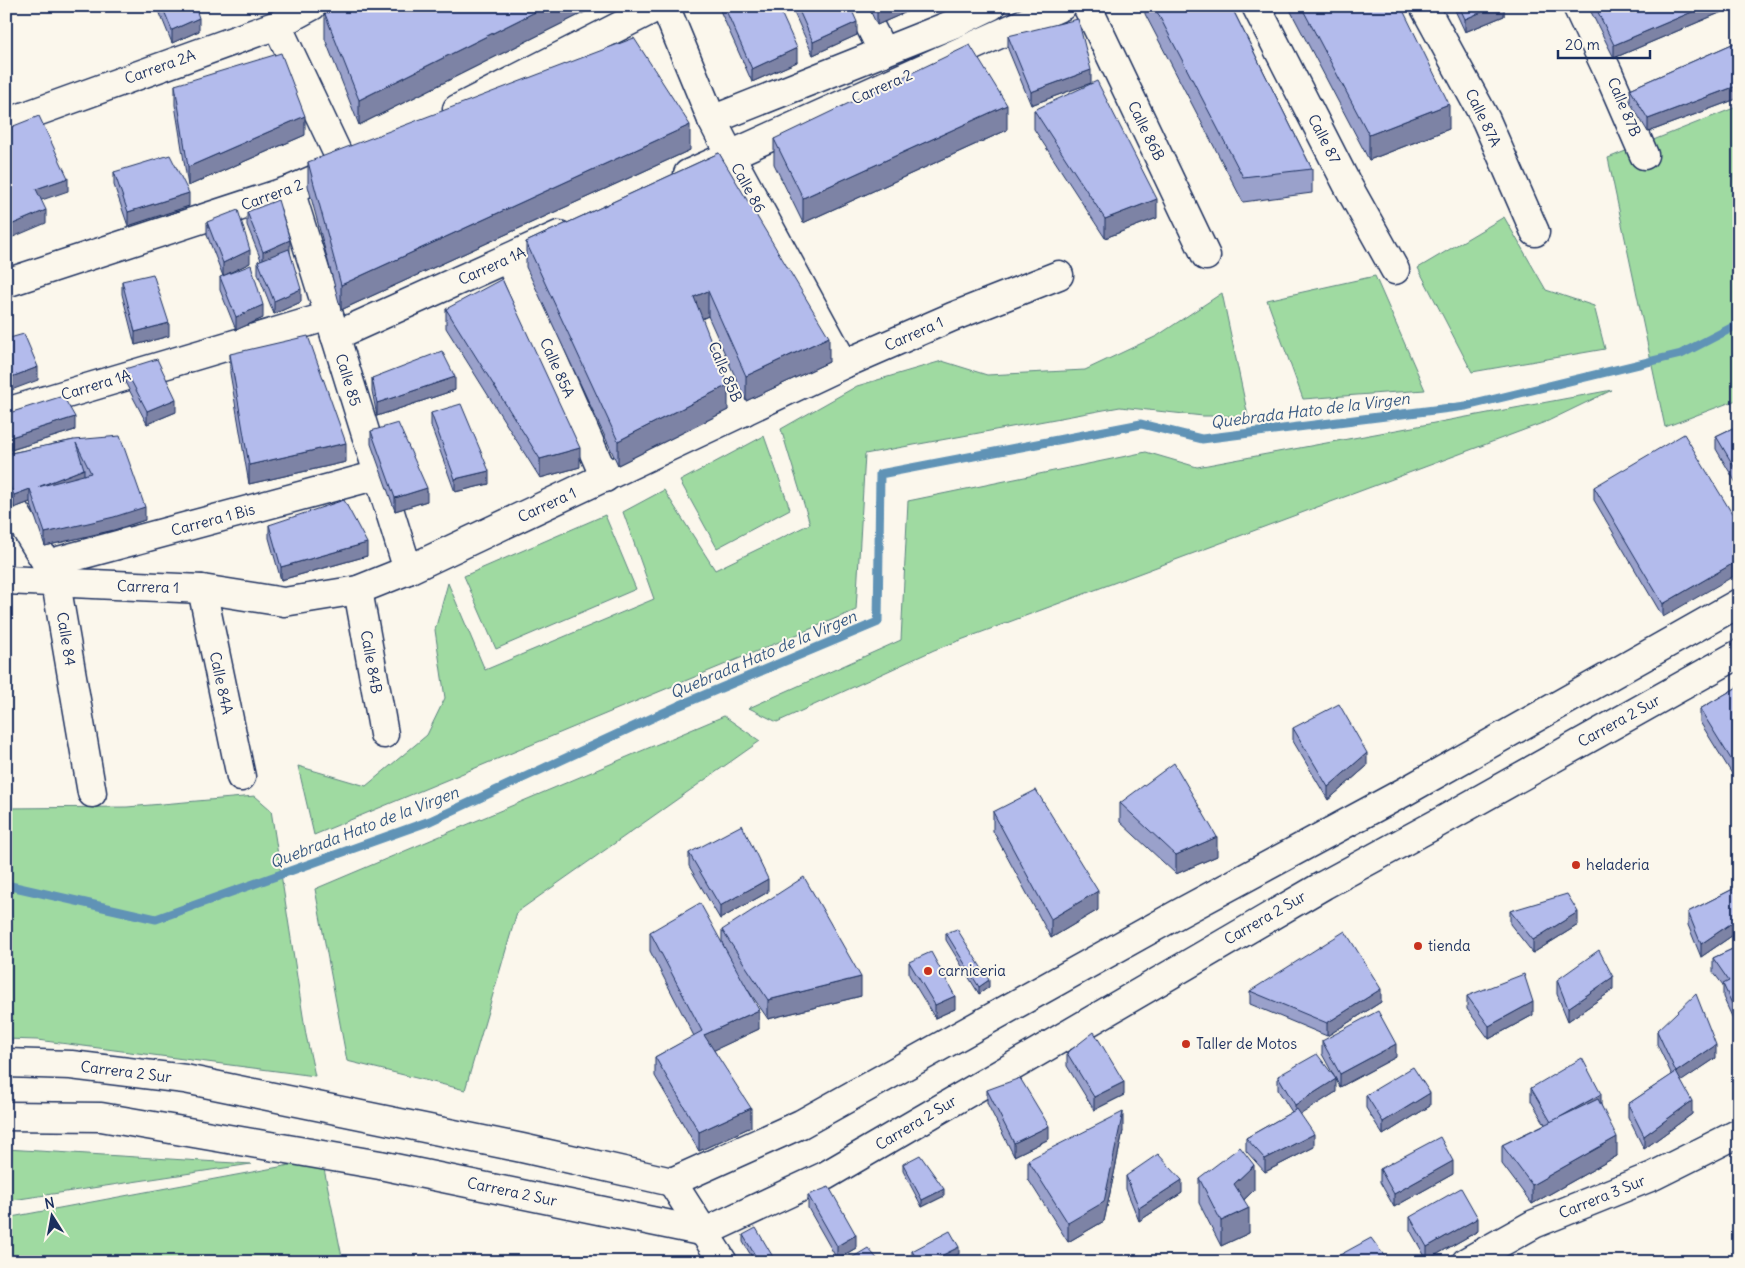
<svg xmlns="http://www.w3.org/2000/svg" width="1745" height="1268" font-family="Delius,sans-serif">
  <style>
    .green { fill: #9fdaa1; stroke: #5d8480 }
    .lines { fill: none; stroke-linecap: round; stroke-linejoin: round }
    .stream { stroke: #6193b6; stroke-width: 9 }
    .minor-casing { stroke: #1b2f5e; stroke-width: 31 }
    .tertiary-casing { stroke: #1b2f5e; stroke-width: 31 }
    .minor { stroke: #fbf7ec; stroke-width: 28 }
    .tertiary { stroke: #fbf7ec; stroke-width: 28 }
    .wall { fill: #9aa1cb; stroke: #1b2f5e }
    .shaded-wall { fill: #7d83a5; stroke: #1b2f5e }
    .building { fill: #b3bbec; stroke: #1b2f5e; fill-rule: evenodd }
    .poi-dot { fill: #c8321e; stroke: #fbf7ec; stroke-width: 2 }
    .labels { text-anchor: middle; stroke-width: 4; stroke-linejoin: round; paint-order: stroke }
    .street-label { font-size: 15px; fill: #1b2f5e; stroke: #fbf7ec }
    .poi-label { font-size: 15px; fill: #1b2f5e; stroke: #fbf7ec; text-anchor: start }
    .water-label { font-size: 16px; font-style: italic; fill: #385982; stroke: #fbf7ec }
  </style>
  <rect width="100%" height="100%" fill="#fbf7ec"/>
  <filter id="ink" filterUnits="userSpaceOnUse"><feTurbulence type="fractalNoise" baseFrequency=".02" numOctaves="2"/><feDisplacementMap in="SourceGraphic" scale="10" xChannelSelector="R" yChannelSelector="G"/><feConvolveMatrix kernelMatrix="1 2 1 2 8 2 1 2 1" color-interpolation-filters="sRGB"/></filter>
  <g filter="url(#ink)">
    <g class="green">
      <polygon points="1739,106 1739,399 1665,427 1608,158"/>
      <polygon points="1504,217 1546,290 1594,306 1605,349 1472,372 1418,268"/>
      <polygon points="1375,276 1425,390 1303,399 1267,300"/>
      <polygon points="1222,293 1248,416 1203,416 1120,407 865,454 856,610 314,835 298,766 366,786 427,735 445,698 435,630 448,583 485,670 654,599 623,512 664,490 715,570 810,524 781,429 857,386 942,361 987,375 1085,370 1157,336"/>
      <polygon points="1612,390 1548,421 934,650 777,722 749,708 901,640 908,501 1146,452 1197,467"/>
      <polygon points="764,436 790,509 717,548 680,481"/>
      <polygon points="605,515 636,589 496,649 464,576"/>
      <polygon points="724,716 760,741 517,912 465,1090 347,1061 315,889"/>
      <polygon points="255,796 271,810 306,1035 315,1076 37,1040 6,1039 6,808 127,807"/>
      <polygon points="6,1149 251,1164 6,1201"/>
      <polygon points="322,1159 343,1262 6,1262 6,1218"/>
    </g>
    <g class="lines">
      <polyline class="stream" points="6,885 156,919 430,821 678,706 878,622 880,474 1141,424 1202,439 1466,406 1681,354 1739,324"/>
      <defs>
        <g id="minor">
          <polyline points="665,6 712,120 730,155 844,364"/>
          <polyline points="860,6 883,52"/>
          <polyline points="1087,6 1206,256"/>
          <polyline points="1256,6 1347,184 1395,270"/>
          <polyline points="1424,6 1486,120 1535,232"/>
          <polyline points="1577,6 1608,72 1644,155"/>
          <polyline points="277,25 344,167"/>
          <polyline points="457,109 659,6"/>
          <polyline points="712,120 958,22 991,6"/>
          <polyline points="6,123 277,25 312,6"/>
          <polyline points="688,174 1062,6"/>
          <polyline points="290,190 408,570"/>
          <polyline points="509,259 605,478"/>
          <polyline points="6,283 290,190 343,167"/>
          <polyline points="708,331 743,412"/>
          <polyline points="335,336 559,235"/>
          <polyline points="6,412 329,316"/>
          <polyline points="6,497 47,564 56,583 92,793"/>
          <polyline points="47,564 378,475"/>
          <polyline points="6,580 202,589 284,602 358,590 408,570 844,364 952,317 1059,275"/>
          <polyline points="202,589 241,777"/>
          <polyline points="358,590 384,734"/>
          <polyline points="672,1182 723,1262"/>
          <polyline points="1466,1262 1534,1224 1653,1176 1739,1133"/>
        </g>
        <g id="tertiary">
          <polyline points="6,1063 71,1065 185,1079 522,1148 672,1182 801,1124 1178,914 1406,791 1739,603"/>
          <polyline points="6,1116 101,1117 380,1165 705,1232 825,1176 1324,885 1438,823 1739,654"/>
        </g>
      </defs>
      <use href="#minor" class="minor-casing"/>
      <use href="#tertiary" class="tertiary-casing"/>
      <use href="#minor" class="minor"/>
      <use href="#tertiary" class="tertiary"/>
    </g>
    <g class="wall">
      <polygon points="157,6 195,6 199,31 172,43"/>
      <polygon points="597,6 359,125 325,39 325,14"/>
      <polygon points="718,6 778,6 797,62 752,82"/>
      <polygon points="791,6 850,6 857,35 813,55"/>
      <polygon points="868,6 920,6 877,25"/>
      <polygon points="1145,6 1231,6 1312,169 1312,193 1243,202 1145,14"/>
      <polygon points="1288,6 1401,6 1449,129 1369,160"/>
      <polygon points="1453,6 1504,6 1504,16 1465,32"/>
      <polygon points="1588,6 1736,6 1614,58"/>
      <polygon points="1008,36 1091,83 1031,105 1008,49"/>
      <polygon points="1739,41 1739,98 1648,132 1630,102 1630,89"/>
      <polygon points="175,85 305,135 188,186 175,105"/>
      <polygon points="1034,110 1157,218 1105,238 1034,129"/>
      <polygon points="1007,130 803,223 774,164 774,139"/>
      <polygon points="690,150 341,310 308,186 308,162"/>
      <polygon points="719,153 829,362 746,401 708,316 702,319 728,410 618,465 526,267 526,242"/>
      <polygon points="114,172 189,206 128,226 114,185"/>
      <polygon points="247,212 290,252 301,302 274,314 258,274 258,261 261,260 247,225"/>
      <polygon points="207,222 250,263 223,276 207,235"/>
      <polygon points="220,277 263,318 236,330 220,290"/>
      <polygon points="122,281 169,336 135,345 122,294"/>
      <polygon points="446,309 580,467 540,478 446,328"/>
      <polygon points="230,354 346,462 249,484 230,373"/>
      <polygon points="125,369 176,412 147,424 125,382"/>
      <polygon points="372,378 455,390 377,416 372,391"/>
      <polygon points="431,413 489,484 455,492 431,426"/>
      <polygon points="6,414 75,430 11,450 6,438"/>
      <polygon points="1739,425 1739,488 1716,449 1716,436"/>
      <polygon points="371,431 427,501 395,511 371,444"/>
      <polygon points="74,440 145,520 114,530 45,546 30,502 14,508 6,490 6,454"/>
      <polygon points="1594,487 1739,525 1663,617 1594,500"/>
      <polygon points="269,525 367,556 281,580 269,538"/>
      <polygon points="1739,686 1739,785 1700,722 1700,709"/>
      <polygon points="1293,728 1367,766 1328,800 1293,741"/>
      <polygon points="1120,803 1217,856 1176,874 1120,822"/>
      <polygon points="993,812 1098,910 1051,938 993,831"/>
      <polygon points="689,853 768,892 720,919 689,866"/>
      <polygon points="1739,886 1739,931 1701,957 1688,925 1688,912"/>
      <polygon points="1510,911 1578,925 1533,953 1510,924"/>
      <polygon points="722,930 861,996 768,1019 748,990 759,1029 714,1050 751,1127 699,1151 655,1076 655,1057 694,1036 650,951 650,932 722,943"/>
      <polygon points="946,933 989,987 979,994 946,940"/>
      <polygon points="1739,946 1734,1021 1723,997 1723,985 1713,972 1713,958"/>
      <polygon points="909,962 955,1009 935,1018 909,975"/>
      <polygon points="1557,980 1613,990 1568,1021 1557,994"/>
      <polygon points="1250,991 1381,1002 1327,1036 1250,1004"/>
      <polygon points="1467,996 1533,1015 1489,1039 1467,1009"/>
      <polygon points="1657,1031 1716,1058 1681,1081 1692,1114 1644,1149 1628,1117 1628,1104 1672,1075 1657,1044"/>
      <polygon points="1322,1041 1396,1057 1340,1087 1322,1054"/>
      <polygon points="1067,1053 1124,1095 1094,1110 1067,1066"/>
      <polygon points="1278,1076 1336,1092 1300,1114 1314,1147 1265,1172 1246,1151 1246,1138 1292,1112 1278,1090"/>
      <polygon points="1531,1088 1601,1105 1617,1156 1532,1204 1502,1164 1502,1145 1545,1124 1531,1101"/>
      <polygon points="987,1090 1049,1139 1014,1156 987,1103"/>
      <polygon points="1366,1095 1430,1106 1383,1135 1366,1108"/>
      <polygon points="1123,1131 1104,1221 1068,1242 1028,1179 1028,1160"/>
      <polygon points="903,1164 944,1196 922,1207 903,1171"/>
      <polygon points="1380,1169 1453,1174 1394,1207 1380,1182"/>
      <polygon points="1126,1176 1182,1193 1139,1221 1126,1189"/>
      <polygon points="1199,1178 1254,1190 1244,1200 1249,1233 1221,1246 1199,1203"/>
      <polygon points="808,1195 856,1248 837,1259 808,1208"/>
      <polygon points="1410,1217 1478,1231 1427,1260 1410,1230"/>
      <polygon points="743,1235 776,1262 755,1262 743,1242"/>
      <polygon points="912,1251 959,1254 943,1262 915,1262 912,1257"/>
    </g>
    <g class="shaded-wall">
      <polygon points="547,6 597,6 359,125 359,100"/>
      <polygon points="889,6 920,6 877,25 877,12"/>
      <polygon points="1496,6 1504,6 1504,16 1465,32 1465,19"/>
      <polygon points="1706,6 1736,6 1614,58 1614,45"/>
      <polygon points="199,18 199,31 172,43 172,30"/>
      <polygon points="857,22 857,35 813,55 813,42"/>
      <polygon points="797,48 797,62 752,82 752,69"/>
      <polygon points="1091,70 1091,83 1031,105 1031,92"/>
      <polygon points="1739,85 1739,98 1648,132 1648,119"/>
      <polygon points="1449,104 1449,129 1369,160 1369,135"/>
      <polygon points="1007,105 1007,130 803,223 803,198"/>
      <polygon points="305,116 305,135 188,186 188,167"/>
      <polygon points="690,125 690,150 341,310 341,285"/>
      <polygon points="68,178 68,191 36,202 36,189"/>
      <polygon points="189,193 189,206 128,226 128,212"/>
      <polygon points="1157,199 1157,218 1105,238 1105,219"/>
      <polygon points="46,210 46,223 6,240 6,227"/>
      <polygon points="290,240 290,253 263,265 263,252"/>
      <polygon points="250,250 250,263 223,276 223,263"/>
      <polygon points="301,289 301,302 274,314 274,301"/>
      <polygon points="708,291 708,316 694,322 694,297"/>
      <polygon points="263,305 263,318 236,330 236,317"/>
      <polygon points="169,323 169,336 135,345 135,332"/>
      <polygon points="829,337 829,362 746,401 746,376"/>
      <polygon points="38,367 38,380 6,392 6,379"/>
      <polygon points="455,377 455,390 377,416 377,403"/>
      <polygon points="728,385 728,410 618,465 618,441"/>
      <polygon points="176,399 176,412 147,424 147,411"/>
      <polygon points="75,417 75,430 11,450 11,437"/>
      <polygon points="346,443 346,462 249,484 249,465"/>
      <polygon points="580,448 580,467 540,478 540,459"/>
      <polygon points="84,469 84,482 38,487"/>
      <polygon points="489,471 489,484 455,492 455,479"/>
      <polygon points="427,488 427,501 395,511 395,498"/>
      <polygon points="30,489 30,502 14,508 14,495"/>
      <polygon points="145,507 145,520 114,530 45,546 45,533"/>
      <polygon points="367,543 367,556 281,580 281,567"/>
      <polygon points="1739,560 1739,573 1663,617 1663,604"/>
      <polygon points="1367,753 1367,766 1328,800 1328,787"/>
      <polygon points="1217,837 1217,856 1176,874 1176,855"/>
      <polygon points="768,879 768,892 720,919 720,906"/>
      <polygon points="1098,891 1098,910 1051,938 1051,919"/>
      <polygon points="1578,912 1578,925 1533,953 1533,940"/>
      <polygon points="1739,918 1739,931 1701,957 1701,944"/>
      <polygon points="861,977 861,996 768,1019 768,1000"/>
      <polygon points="1613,977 1613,990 1568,1021 1568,1008"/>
      <polygon points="989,980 989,987 979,994 979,987"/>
      <polygon points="1381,989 1381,1002 1327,1036 1327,1023"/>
      <polygon points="955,996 955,1009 935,1018 935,1005"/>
      <polygon points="1533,1002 1533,1015 1489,1039 1489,1026"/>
      <polygon points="1739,1005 1739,1018 1734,1021 1734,1008"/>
      <polygon points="759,1010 759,1029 704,1055 704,1035"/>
      <polygon points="1396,1044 1396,1057 1340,1087 1340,1074"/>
      <polygon points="1716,1045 1716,1058 1676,1085 1676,1072"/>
      <polygon points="1336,1079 1336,1092 1295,1118 1295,1105"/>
      <polygon points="1124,1082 1124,1095 1094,1110 1094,1097"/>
      <polygon points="1430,1093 1430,1106 1383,1135 1383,1122"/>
      <polygon points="1601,1094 1601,1107 1551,1122"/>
      <polygon points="1692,1101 1692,1114 1644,1149 1644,1136"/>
      <polygon points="751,1108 751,1127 699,1151 699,1132"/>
      <polygon points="1123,1112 1123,1131 1104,1221 1068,1242 1068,1223"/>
      <polygon points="1049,1126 1049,1139 1014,1156 1014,1143"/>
      <polygon points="1314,1134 1314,1147 1265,1172 1265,1159"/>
      <polygon points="1617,1137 1617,1156 1532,1204 1532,1185"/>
      <polygon points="1453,1161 1453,1174 1394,1207 1394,1194"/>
      <polygon points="1254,1165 1254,1190 1234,1209 1234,1184"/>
      <polygon points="1182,1180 1182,1193 1139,1221 1139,1208"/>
      <polygon points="944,1189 944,1196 922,1207 922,1200"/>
      <polygon points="1249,1208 1249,1233 1221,1246 1221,1221"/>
      <polygon points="1478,1218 1478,1231 1427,1260 1427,1247"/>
      <polygon points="856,1235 856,1248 837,1259 837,1246"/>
      <polygon points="959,1247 959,1254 943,1262 929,1262"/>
    </g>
    <g class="building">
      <polygon points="162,6 195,6 199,18 172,30"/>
      <polygon points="341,6 547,6 359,100 325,14"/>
      <polygon points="724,6 778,6 797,48 752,69"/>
      <polygon points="797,6 850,6 857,22 813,42"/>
      <polygon points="874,6 889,6 877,12"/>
      <polygon points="1154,6 1231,6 1312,169 1243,177"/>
      <polygon points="1301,6 1401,6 1449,104 1369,135"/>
      <polygon points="1459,6 1496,6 1465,19"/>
      <polygon points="1595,6 1706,6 1614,45"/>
      <polygon points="1078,19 1091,70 1031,92 1008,36"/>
      <polygon points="634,38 690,125 341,285 308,162"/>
      <polygon points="1739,41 1739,85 1648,119 1630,89"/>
      <polygon points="970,45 1007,105 803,198 774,139"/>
      <polygon points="281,53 305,116 188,167 175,85"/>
      <polygon points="1097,81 1157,199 1105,219 1034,110"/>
      <polygon points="39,116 68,178 36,189 46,210 6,227 6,129"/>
      <polygon points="719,153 829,337 746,376 708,291 694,297 728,385 618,441 526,242"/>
      <polygon points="170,155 189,193 128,212 114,172"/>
      <polygon points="278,200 290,240 263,252 247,212"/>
      <polygon points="238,210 250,250 223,263 207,222"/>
      <polygon points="289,249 301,289 274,301 258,261"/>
      <polygon points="251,265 263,305 236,317 220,277"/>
      <polygon points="153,274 169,323 135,332 122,281"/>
      <polygon points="502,279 580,448 540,459 446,309"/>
      <polygon points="24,334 38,367 6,379 6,339"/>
      <polygon points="308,336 346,443 249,465 230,354"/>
      <polygon points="442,351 455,377 377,403 372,378"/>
      <polygon points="157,359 176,399 147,411 125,369"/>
      <polygon points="63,396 75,417 11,437 6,425 6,414"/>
      <polygon points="461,404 489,471 455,479 431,413"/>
      <polygon points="398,423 427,488 395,498 371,431"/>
      <polygon points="1739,425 1739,475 1716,436"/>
      <polygon points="1684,434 1739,525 1739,560 1663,604 1594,487"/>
      <path d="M120 436 145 507 114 517 45 533 30 489 14 495 6 477V454L74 440ZM76 443 91 473 38 487 84 469Z"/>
      <polygon points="344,500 367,543 281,567 269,525"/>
      <polygon points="1739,686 1739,772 1700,709"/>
      <polygon points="1339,704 1367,753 1328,787 1293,728"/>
      <polygon points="1174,763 1217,837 1176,855 1120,803"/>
      <polygon points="1036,790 1098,891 1051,919 993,812"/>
      <polygon points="742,825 768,879 720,906 689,853"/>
      <polygon points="804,877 861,977 768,1000 722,930"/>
      <polygon points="1739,886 1739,918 1701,944 1688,912"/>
      <polygon points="1567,894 1578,912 1533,940 1510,911"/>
      <polygon points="700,903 759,1010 704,1035 751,1108 699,1132 655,1057 702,1031 650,932"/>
      <polygon points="957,929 989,980 979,987 946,933"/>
      <polygon points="1345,931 1381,989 1327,1023 1250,991"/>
      <polygon points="1739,946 1739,1005 1734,1008 1723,984 1729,981 1713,958"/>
      <polygon points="1599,950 1613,977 1568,1008 1557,980"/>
      <polygon points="931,952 955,996 935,1005 909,962"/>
      <polygon points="1524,974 1533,1002 1489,1026 1467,996"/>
      <polygon points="1696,994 1716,1045 1676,1072 1657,1031"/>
      <polygon points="1378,1011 1396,1044 1340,1074 1322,1041"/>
      <polygon points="1094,1032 1124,1082 1094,1097 1067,1053"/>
      <polygon points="1317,1054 1336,1079 1295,1105 1278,1076"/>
      <polygon points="1582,1058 1601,1094 1562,1116 1551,1122 1531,1088"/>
      <polygon points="1413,1067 1430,1093 1383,1122 1366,1095"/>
      <polygon points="1676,1072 1692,1101 1644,1136 1628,1104"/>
      <polygon points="1020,1078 1049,1126 1014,1143 987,1090"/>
      <polygon points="1598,1099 1617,1137 1532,1185 1502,1145"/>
      <polygon points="1297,1109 1314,1134 1265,1159 1246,1138"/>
      <polygon points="1123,1112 1104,1202 1068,1223 1028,1160"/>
      <polygon points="1440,1137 1453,1161 1394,1194 1380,1169"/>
      <polygon points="1240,1147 1254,1165 1234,1184 1249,1208 1221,1221 1199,1178"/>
      <polygon points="1158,1154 1182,1180 1139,1208 1126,1176"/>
      <polygon points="920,1155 944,1189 922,1200 903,1164"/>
      <polygon points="829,1187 856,1235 837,1246 808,1195"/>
      <polygon points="1461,1188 1478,1218 1427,1247 1410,1217"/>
      <polygon points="756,1228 776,1262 759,1262 743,1235"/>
      <polygon points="950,1231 959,1247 929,1262 919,1262 912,1251"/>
      <polygon points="1371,1238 1388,1261 1327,1262"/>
      <polygon points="868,1248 880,1262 845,1262"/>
    </g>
  </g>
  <g class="poi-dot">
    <circle cx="1576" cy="865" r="5"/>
    <circle cx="1418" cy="946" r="5"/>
    <circle cx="928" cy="971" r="5"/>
    <circle cx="1186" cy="1044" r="5"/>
  </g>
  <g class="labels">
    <g class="street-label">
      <text transform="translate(160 67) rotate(-20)" y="5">Carrera 2A</text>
      <text transform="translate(882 87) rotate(-24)" y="5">Carrera 2</text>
      <text transform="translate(1624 107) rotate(67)" y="5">Calle 87B</text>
      <text transform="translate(1483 118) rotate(64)" y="5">Calle 87A</text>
      <text transform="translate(1146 131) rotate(64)" y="5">Calle 86B</text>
      <text transform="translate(1324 139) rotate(63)" y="5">Calle 87</text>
      <text transform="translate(748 188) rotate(61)" y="5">Calle 86</text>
      <text transform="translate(272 195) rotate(-20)" y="5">Carrera 2</text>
      <text transform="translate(492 266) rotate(-24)" y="5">Carrera 1A</text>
      <text transform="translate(914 334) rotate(-24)" y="5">Carrera 1</text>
      <text transform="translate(557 368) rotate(66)" y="5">Calle 85A</text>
      <text transform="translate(725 372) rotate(67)" y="5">Calle 85B</text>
      <text transform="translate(348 380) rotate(73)" y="5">Calle 85</text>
      <text transform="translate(96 385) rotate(-17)" y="5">Carrera 1A</text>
      <text transform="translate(547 505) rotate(-25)" y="5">Carrera 1</text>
      <text transform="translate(213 520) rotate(-15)" y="5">Carrera 1 Bis</text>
      <text transform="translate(148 587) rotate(2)" y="5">Carrera 1</text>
      <text transform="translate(66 639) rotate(81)" y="5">Calle 84</text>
      <text transform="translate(371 662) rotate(80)" y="5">Calle 84B</text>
      <text transform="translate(221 683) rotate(78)" y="5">Calle 84A</text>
      <text transform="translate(1619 721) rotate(-29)" y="5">Carrera 2 Sur</text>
      <text transform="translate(1265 918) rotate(-30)" y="5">Carrera 2 Sur</text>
      <text transform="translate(126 1072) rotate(7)" y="5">Carrera 2 Sur</text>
      <text transform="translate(916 1123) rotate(-31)" y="5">Carrera 2 Sur</text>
      <text transform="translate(512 1192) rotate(12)" y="5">Carrera 2 Sur</text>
      <text transform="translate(1602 1197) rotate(-22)" y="5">Carrera 3 Sur</text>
    </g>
    <g class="poi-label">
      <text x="1586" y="870">heladeria</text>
      <text x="1428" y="951">tienda</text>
      <text x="938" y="976">carniceria</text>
      <text x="1196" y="1049">Taller de Motos</text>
    </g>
    <g class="water-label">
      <text transform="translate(1310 410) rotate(-7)" y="6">Quebrada Hato de la Virgen</text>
      <text transform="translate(763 654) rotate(-23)" y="6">Quebrada Hato de la Virgen</text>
      <text transform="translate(364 827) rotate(-21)" y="6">Quebrada Hato de la Virgen</text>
    </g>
  </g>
  <rect width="1745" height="1268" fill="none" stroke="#fbf7ec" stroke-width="25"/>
  <rect x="12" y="12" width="1720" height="1243" fill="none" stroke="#1b2f5e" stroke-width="2" filter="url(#ink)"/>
  <g transform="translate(52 1216) rotate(349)" stroke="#fbf7ec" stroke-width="4" paint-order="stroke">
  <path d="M0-4L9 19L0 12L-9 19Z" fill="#1b2f5e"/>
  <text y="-8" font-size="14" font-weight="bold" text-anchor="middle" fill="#1b2f5e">N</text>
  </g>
  <path d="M1558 50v8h92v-8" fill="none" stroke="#1b2f5e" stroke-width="2.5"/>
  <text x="1565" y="50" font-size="15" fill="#1b2f5e" stroke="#fbf7ec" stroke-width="4" paint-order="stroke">20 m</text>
</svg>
